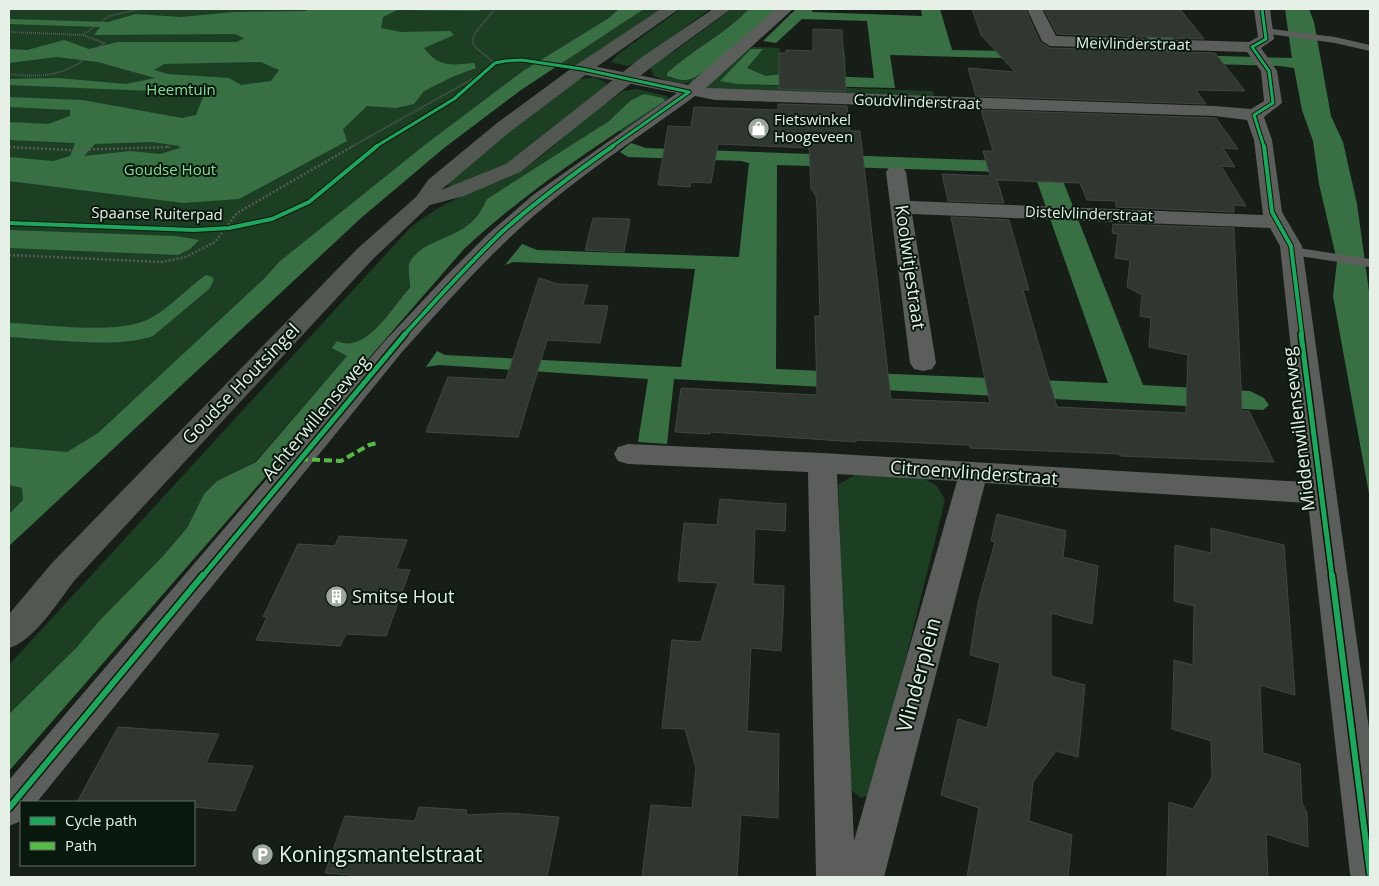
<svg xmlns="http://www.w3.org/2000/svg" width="1379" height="886" font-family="'Open Sans',sans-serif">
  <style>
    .green { fill: #1c3f24 }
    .water { fill: #387044; fill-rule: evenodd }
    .building { fill: #303731; stroke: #404741 }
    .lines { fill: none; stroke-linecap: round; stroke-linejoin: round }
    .path-far1 { stroke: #555a56; stroke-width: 2; stroke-dasharray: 1 1; stroke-linecap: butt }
    .path { stroke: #555a56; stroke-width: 2.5; stroke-dasharray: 2 2; stroke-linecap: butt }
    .service { fill: #5b5e5b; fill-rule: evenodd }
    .minor { fill: #5b5e5b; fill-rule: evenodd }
    .secondary { fill: #525752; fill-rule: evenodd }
    .quiet { stroke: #58b947; stroke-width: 4; stroke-dasharray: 8 4; stroke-linecap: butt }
    .cycleway-far3-casing { stroke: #09180c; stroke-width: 5 }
    .cycleway-far2-casing { stroke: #09180c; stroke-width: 6 }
    .cycleway-far1-casing { stroke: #09180c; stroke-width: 8 }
    .cycleway-casing { stroke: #09180c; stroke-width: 9 }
    .cycleway-far3 { stroke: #20a55d; stroke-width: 3 }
    .cycleway-far2 { stroke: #20a55d; stroke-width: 4 }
    .cycleway-far1 { stroke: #20a55d; stroke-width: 5 }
    .cycleway { stroke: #20a55d; stroke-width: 6 }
    .labels { text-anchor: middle; stroke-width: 4; stroke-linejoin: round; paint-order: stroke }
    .far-street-label { font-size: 15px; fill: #e6f0e7; stroke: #09180c }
    .far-park-label { font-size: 15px; fill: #85db97; stroke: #09180c }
    .far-poi-label { font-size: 15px; fill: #e6f0e7; stroke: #09180c; text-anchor: start }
    .street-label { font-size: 18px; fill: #e6f0e7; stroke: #09180c }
    .poi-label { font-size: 18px; fill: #e6f0e7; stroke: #09180c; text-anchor: start }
    .near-street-label { font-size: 21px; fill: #e6f0e7; stroke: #09180c }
    .near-poi-label { font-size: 21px; fill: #e6f0e7; stroke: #09180c; text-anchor: start }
  </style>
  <rect width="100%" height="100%" fill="#161e17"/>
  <g class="green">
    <polygon points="9,9 638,9 456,128 9,533"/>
    <polygon points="644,9 663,9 576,68 559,65"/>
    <polygon points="681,9 710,9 638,62 627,66 611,62 618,54"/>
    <path d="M732 9H749C725 34 692 49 667 73L713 65C689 86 687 89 654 76L650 68 652 63 672 53Z"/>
    <polygon points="753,47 780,48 779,66 823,52 845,53 846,77 780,74 766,76 746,68 763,49 752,49 720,81 736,84 933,91 934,95 929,98 707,89 705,86 748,49"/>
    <polygon points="594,77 607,83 606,86 501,170 455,187 443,184 574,80"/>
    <path d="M637 89 667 96 668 99 674 101 625 132 618 131 665 101H630L609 121 487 199 482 211 464 230 425 248 408 267 410 286C392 308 374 342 345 345L347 356 255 462 217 481 204 494 187 528 163 556 100 620 77 647 9 714V665L409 229C446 197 477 193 518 171 549 155 575 125 601 102L607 103 623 91Z"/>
    <polygon points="862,471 919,476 937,486 945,500 872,795 861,798 849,788 838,485"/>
  </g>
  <g class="water">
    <path d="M305 9H481L479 11 397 10 383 17 381 28 401 32 450 31 454 35 424 48C439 68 451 65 474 63L476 68 452 77 424 91 414 104 396 108 367 106 343 129 347 141 239 199 183 203 9 181V157L53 161 70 156 75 143 9 140V122L48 124 70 116V110L9 107V97L82 100 182 118 196 115 207 87 176 92 9 85V79L58 78 126 84 155 78 98 62 57 57 9 63V49L27 50 64 40 89 49 118 42H237L244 38 235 34 94 35 100 27 9 24V19L108 22 136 14 181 17 234 12 307 11ZM261 62 279 70 271 81 241 85 229 78 168 74 154 70 164 64ZM152 142 179 146 180 148 160 154 130 151 84 156 95 144Z"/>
    <polygon points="644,9 521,90 444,148 361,218 9,546 9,514 23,500 22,488 9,485 9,447 67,452 98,433 265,278 279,262 426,144 523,71 609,18 618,10"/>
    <path d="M749 9H777C762 23 704 79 686 80 681 81 673 77 667 76V73C693 49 725 34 749 9Z"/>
    <polygon points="796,9 813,9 812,12 922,16 921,9 940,9 952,50 1155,54 1156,51 1129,9 1151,9 1185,55 1292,58 1285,9 1309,9 1314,22 1331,116 1343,142 1357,204 1370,298 1370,499 1333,296 1337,261 1319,184 1313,141 1302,110 1294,68 1280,66 890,55 895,88 736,84 720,81 751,49 763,49 747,68 766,76 780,74 874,78 867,21 802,19 776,43 763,41"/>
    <path d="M644 94 663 98 665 101C595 146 524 193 464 249L9 771V714L77 647 100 620 163 556 187 528 204 494 217 481 256 462 347 356 332 348 337 341C366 355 393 306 410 287 410 278 406 267 411 260 430 233 469 243 487 199L609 121 630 101Z"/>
    <path d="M631 143 646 148 1056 163 1143 385 1250 391 1264 398 1269 405 1263 410 674 379 667 444 638 442 648 379 439 365 426 367 437 351 445 355 681 367 695 269 513 262 505 265 522 244 537 250 739 257 749 163 741 161 628 157 620 152ZM777 165 1034 173 1108 383 776 369Z"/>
    <polygon points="9,230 175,236 199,240 190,249 178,255 9,248"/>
    <path d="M206 275 212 277 214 280 209 289 153 336C115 349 50 339 9 337V323C46 324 119 336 151 318 171 307 187 288 206 275Z"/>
  </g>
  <g class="building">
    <polygon points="972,9 1025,9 1040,42 1050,48 1215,53 1245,91 1196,90 1206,104 976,96 968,68 1015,72 981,35"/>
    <polygon points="1044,9 1180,9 1204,39 1057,34"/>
    <polygon points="813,29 842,30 846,91 779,89 779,53 786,53 786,50 813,51"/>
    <polygon points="778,104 847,106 850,131 860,131 891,399 990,403 951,217 1009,220 1029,290 1023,290 1057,407 1186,413 1188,355 1149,347 1151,318 1140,316 1142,295 1127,287 1130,260 1115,258 1118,234 1112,233 1113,224 1234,228 1242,411 1249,411 1274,462 1120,456 1120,454 970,448 969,445 856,440 856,442 710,432 710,434 675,432 681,388 817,395 815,316 820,316 817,208 816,196 811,189 809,148 718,144 711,183 691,182 690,187 658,185 668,126 691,127 694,107 778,110"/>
    <polygon points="981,110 1216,118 1238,149 1223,148 1235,167 1221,166 1246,206 1234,205 1234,212 1116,207 1116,201 1087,200 1080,183 997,180 1004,203 948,201 942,174 990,176 983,151 993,151"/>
    <polygon points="593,218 630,219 624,252 585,250"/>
    <polygon points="539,278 558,284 588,285 583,305 608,306 600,343 547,340 518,437 426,432 448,377 506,380"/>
    <polygon points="720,499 786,504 785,531 755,529 753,584 784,586 783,617 781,651 751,648 747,731 779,734 778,818 741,815 737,877 642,877 651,805 692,808 696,768 685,729 662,728 672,640 701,642 718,583 678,581 684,523 717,525"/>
    <polygon points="997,514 1066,531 1063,557 1098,566 1092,624 1051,613 1051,676 1085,685 1078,757 1056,751 1033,782 1029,821 1072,835 1068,877 967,877 979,808 941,795 958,719 987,728 994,695 1000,663 970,655 978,603 995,542 991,541"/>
    <polygon points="1211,528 1284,545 1295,695 1260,685 1263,753 1300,764 1302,803 1307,813 1308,847 1266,834 1268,877 1167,877 1169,802 1193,809 1212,777 1211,741 1172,729 1174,660 1193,665 1194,606 1174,601 1175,545 1211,553"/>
    <polygon points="339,536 407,540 396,569 410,570 386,636 346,634 340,646 256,640 267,617 263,617 298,544 335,546"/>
    <polygon points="118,727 219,734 206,763 253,766 235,811 194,807 194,802 77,802"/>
    <polygon points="419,807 467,810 466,815 508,813 559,817 547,877 349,877 350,875 325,873 345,816 415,821"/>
  </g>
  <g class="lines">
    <g class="path-far1">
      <polyline points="495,9 475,33 472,41 476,48 495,63"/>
      <path d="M9 32 83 35 104 43C72 73 52 79 9 74"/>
      <polyline points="83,35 109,16 140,9"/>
      <polyline points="167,147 170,147"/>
      <polyline points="351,147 485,72"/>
    </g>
    <g class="path">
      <polyline points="9,147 70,150 170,147"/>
      <polyline points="9,255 161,262 186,257 215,242 237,213 353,146"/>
    </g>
    <g class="service">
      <polygon points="1265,28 1335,37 1370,45 1370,51 1335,43 1262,33 1260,31"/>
      <polygon points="1292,247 1370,259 1370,267 1287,254 1286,251 1287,248"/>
    </g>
    <path class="minor" d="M776 9H793L706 88 1215 106 1251 109 1264 101 1261 71 1247 52 1050 46 1042 41 1027 9H1042L1056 36 1249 42 1258 37 1254 9H1270L1274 39 1261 48 1277 71 1282 103 1264 117 1272 140 1282 212 1302 246 1370 736V877H1351L1350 874 1308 503 985 483 884 877H816L808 472 628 464 618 461 614 454 618 447 628 444 822 453 1305 482 1280 246 1270 228 912 214 936 363 932 369 923 371 914 369 910 363 886 172 889 168H903L906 172 910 201 1263 215 1254 140 1247 120 1215 116 715 100 695 96C646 132 595 165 548 204 494 248 448 301 402 352L37 802H21V821L9 826V780L384 342 446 276 488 234 533 195 677 93 576 73 574 69 576 65 582 64 688 85ZM837 474 957 481 854 841Z"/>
    <path class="secondary" d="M661 9H679L588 73 511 131 441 190 506 164 642 57 713 9H731L654 65 520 172 464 196 430 205 373 259 74 581C58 602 34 641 9 648V614L52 563 357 249 416 197 428 180 497 123 576 65Z"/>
    <polyline class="quiet" points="300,459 341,461 369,445 377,443"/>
    <defs>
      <g id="cycleway-far3">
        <polyline points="1262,9 1266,39 1252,47 1269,71 1273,103 1254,115 1264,147"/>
        <polyline points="375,147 454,99 495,63 505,61 522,60 582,69 689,92"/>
        <polyline points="611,147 689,92"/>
      </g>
      <g id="cycleway-far2">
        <polyline points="1264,146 1272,212 1291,246 1302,335"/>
        <polyline points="9,223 194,230 229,228 272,219 309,202 377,146"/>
        <path d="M404 335C437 299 469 263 504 230 538 200 576 172 613 146"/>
      </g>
      <g id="cycleway-far1">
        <polyline points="1301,334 1332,577"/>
        <polyline points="202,577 405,334"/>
      </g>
      <g id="cycleway">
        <polyline points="1332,575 1370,874"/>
        <polyline points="9,808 203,575"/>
      </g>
    </defs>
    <use href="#cycleway-far3" class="cycleway-far3-casing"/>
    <use href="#cycleway-far2" class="cycleway-far2-casing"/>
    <use href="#cycleway-far1" class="cycleway-far1-casing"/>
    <use href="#cycleway" class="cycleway-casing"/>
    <use href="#cycleway-far3" class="cycleway-far3"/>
    <use href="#cycleway-far2" class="cycleway-far2"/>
    <use href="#cycleway-far1" class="cycleway-far1"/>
    <use href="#cycleway" class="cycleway"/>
  </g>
  <defs>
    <symbol id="shop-disc" viewBox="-11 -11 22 22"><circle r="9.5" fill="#9da69e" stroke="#09180c"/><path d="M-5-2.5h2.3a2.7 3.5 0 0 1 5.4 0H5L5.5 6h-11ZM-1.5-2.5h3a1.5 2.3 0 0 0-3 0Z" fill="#fff"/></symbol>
    <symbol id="building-disc" viewBox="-11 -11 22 22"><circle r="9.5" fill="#9da69e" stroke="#09180c"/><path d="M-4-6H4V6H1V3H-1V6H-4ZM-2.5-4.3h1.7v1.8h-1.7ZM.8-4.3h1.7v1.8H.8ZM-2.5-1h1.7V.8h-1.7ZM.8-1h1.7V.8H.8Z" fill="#fff"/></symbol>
    <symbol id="parking-disc" viewBox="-11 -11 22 22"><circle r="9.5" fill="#9da69e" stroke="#09180c"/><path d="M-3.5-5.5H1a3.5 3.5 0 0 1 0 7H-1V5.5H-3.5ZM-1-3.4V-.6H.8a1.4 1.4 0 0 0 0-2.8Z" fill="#fff"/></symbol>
  </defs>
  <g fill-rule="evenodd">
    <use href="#shop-disc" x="746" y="116" width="25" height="25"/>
    <use href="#building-disc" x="324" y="584" width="25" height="25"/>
    <use href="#parking-disc" x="250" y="842" width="25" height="25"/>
  </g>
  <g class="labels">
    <g class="far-street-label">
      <text transform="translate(1133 44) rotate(1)" y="5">Meivlinderstraat</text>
      <text transform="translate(917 102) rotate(2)" y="5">Goudvlinderstraat</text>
      <text transform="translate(157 214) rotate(1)" y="5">Spaanse Ruiterpad</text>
      <text transform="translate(1089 214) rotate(2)" y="5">Distelvlinderstraat</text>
    </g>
    <g class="far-park-label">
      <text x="181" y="95">Heemtuin</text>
      <text x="170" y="175">Goudse Hout</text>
    </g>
    <g class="far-poi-label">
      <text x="774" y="125">Fietswinkel<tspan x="774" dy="17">Hoogeveen</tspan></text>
    </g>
    <g class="street-label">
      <text transform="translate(910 267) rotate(82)" y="6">Koolwitjestraat</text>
      <text transform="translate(241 384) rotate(-46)" y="6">Goudse Houtsingel</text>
      <text transform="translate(316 418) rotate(-50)" y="6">Achterwillenseweg</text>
      <text transform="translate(1299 429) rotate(-97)" y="6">Middenwillenseweg</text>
      <text transform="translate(974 473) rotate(4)" y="6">Citroenvlinderstraat</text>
    </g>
    <g class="poi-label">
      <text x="352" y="603">Smitse Hout</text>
    </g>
    <g class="near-street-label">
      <text transform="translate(919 675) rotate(-75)" y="7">Vlinderplein</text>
    </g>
    <g class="near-poi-label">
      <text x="279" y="862">Koningsmantelstraat</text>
    </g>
  </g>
  <rect width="1379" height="886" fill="none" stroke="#e6f0e7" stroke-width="20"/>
  <rect x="20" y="801" width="175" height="65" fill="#09180c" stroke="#616e64"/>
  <rect x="30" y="817" width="25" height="8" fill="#20a55d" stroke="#616e64"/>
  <text x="65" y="826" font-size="15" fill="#e6f0e7">Cycle path</text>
  <rect x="30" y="842" width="25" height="8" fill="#58b947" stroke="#616e64"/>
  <text x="65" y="851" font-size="15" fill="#e6f0e7">Path</text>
</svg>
